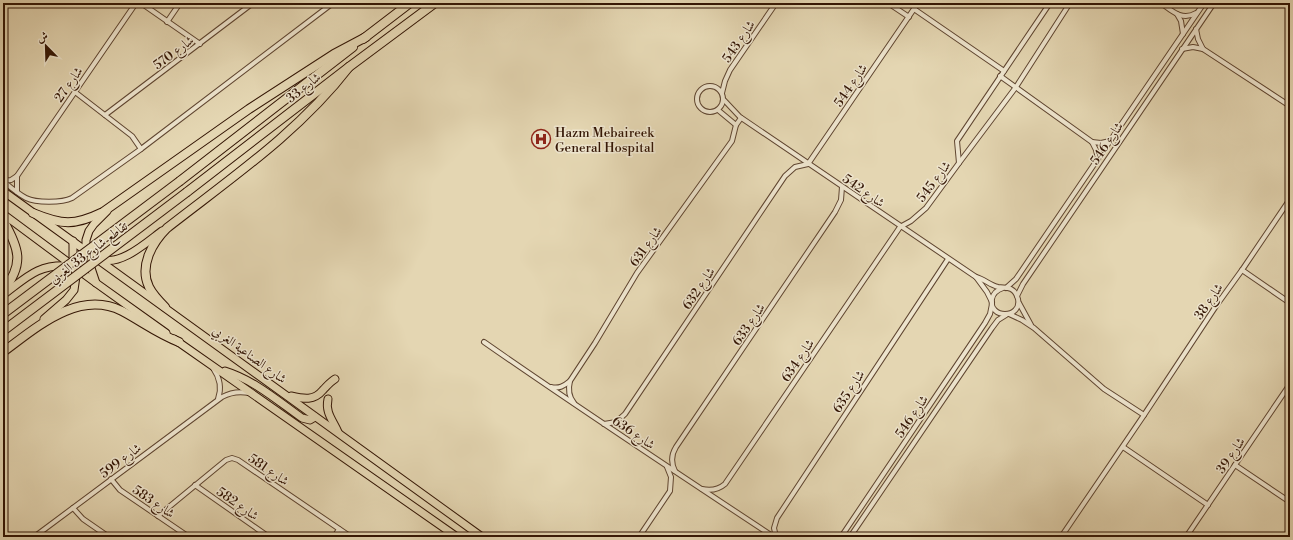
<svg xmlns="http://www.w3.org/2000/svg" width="1293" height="540" font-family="'Libre Bodoni',Amiri,serif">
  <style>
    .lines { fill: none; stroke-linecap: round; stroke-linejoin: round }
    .street-casing { stroke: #5f4530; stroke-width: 6 }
    .primary-casing { stroke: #331504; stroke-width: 9 }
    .highway-casing { stroke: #331504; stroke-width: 10 }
    .street { stroke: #ede4cd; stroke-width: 4 }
    .primary { stroke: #e4d6b2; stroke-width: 7 }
    .highway { stroke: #e4d6b2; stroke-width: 8 }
    .highway-bridge-casing { stroke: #331504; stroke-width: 10; stroke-linecap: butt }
    .highway-bridge { stroke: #e4d6b2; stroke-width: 8 }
    .labels { text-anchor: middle; stroke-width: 3; stroke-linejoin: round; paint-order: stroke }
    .street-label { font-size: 13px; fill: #331504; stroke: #ede4cd }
    .poi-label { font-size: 13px; fill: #331504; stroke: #ede4cd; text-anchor: start }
  </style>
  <rect width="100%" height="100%" fill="#e4d6b2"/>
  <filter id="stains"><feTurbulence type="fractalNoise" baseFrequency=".005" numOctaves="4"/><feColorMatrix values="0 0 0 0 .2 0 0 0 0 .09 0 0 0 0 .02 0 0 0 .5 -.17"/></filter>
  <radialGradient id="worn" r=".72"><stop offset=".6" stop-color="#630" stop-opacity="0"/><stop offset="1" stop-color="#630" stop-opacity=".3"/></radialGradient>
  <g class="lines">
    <defs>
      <g id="street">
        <polyline points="141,3 200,44"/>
        <polyline points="888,3 909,17"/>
        <path d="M1161 3C1172 11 1182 21 1196 13"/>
        <polyline points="914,9 1004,71"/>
        <polyline points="1177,14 1181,21 1183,34"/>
        <polyline points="167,22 180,3"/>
        <polyline points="1196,29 1198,39 1203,49"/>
        <polyline points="1182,49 1193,47 1203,49 1290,106"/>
        <polyline points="1000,76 1092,142 1096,150 1098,159"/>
        <circle cx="710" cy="99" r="13"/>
        <polyline points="75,92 132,136 141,149"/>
        <polyline points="722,93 725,81 730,70 776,3"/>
        <path d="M724 100 740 117 976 277C984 279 990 285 998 287 1003 288 1007 287 1011 289 1015 291 1017 295 1018 299 1022 319 988 319 992 299 993 293 997 290 1003 288"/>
        <polyline points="718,110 736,125 741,118"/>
        <polyline points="105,115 253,3"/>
        <polyline points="1092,142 1101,143 1110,141"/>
        <polyline points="959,163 1016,87 1070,3"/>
        <path d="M3 181C10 187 18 194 26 198 36 203 62 203 72 198L141 149 333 3"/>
        <polyline points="3,181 11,180 17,176"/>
        <polyline points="17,192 17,176 136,3"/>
        <polyline points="1242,270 1290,303"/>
        <polyline points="976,277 987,292 992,302"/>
        <polyline points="1006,288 1016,279 1204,3"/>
        <polyline points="1017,296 1023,284 1214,3"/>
        <polyline points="1019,303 1031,325"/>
        <polyline points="1009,314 1022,320 1034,328 1104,389 1144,415"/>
        <path d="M484 342C580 409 677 473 774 537"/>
        <path d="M213 368C220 378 222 388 218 399"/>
        <path d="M570 381C568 389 569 397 574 403"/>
        <path d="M551 387C559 389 564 386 570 381L595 343 637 273 732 141 736 125"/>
        <polyline points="604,424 616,422 625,414 785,176 795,167 808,164 918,3"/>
        <polyline points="1123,447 1208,505"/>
        <polyline points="1235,465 1290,502"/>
        <path d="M675 471C671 463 671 455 676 447L835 212 841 200 842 187"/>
        <polyline points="111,479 120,490 189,537"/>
        <polyline points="195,485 269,537"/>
        <path d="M702 489C711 491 718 490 725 484L900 227 911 221 926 208 959 163 957 141 1050 3"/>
        <polyline points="73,508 83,519 109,537"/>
        <polyline points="158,516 226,460 232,458 238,460 351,537"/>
        <path d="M34 537 222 397C231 392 239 391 249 393"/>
        <polyline points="334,537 339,529"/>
        <polyline points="639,537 670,491 671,477 667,467"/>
        <polyline points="776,537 774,528 777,518 948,259"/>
        <polyline points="841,537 985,323 990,314 992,304"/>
        <polyline points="850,537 992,328 998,320 1006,315"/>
        <polyline points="1061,537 1144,415 1216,306 1242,270 1290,199"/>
        <polyline points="1186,537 1290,384"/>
      </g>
      <g id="primary">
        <polyline points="3,191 482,537"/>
        <polyline points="3,214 96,283 166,333"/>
        <path d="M100 259C120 267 147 242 162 231"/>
        <polyline points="96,283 91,268 91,255 86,245 86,240 89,231 94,224 107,211"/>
        <path d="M3 295C27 277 38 264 69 266"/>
        <polyline points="44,319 66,300 74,290 76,276 73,259 73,241"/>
        <polyline points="174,339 457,537"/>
        <path d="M225 371C254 380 278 401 302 418L310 420 315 417"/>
        <path d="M291 396C304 399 314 401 323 390 327 386 330 382 335 379"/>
        <path d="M328 399C325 413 333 420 338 432"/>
      </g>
      <g id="highway">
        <polyline points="363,39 410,3"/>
        <polyline points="180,181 353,47"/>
        <polyline points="187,192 349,67 435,3"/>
        <path d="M33 213C62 225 74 226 103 212L249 109 334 54 366 37"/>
        <path d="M3 220C19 248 25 264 3 291"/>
        <path d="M165 307C159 301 153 295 149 287 139 266 152 243 167 228 231 178 299 132 349 67"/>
        <path d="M3 352C36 328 78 289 122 311 141 321 158 334 179 342"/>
      </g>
    </defs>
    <use href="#street" class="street-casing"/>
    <use href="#primary" class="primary-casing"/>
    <use href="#highway" class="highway-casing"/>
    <use href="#street" class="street"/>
    <use href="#primary" class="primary"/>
    <use href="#highway" class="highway"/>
    <defs>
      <g id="highway-bridge">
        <polyline points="3,314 180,181"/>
        <polyline points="3,331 187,192"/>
      </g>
    </defs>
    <use href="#highway-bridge" class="highway-bridge-casing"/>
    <use href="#highway-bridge" class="highway-bridge"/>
  </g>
  <defs>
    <symbol id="hospital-ring" viewBox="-11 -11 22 22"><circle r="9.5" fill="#ede4cd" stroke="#8f2418" stroke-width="1.5"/><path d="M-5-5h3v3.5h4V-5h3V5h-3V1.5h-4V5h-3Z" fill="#8f2418"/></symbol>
  </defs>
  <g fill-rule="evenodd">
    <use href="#hospital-ring" x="530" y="128" width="22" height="22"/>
  </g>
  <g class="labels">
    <g class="street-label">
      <text transform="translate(738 41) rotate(-56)" y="5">شارع 543</text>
      <text transform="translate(173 52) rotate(-37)" y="5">شارع 570</text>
      <text transform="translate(68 84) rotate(-55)" y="5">شارع 27</text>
      <text transform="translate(850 85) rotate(-56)" y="5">شارع 544</text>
      <text transform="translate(303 87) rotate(-38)" y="5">شارع 33</text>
      <text transform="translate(1106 143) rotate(-56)" y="5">شارع 546</text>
      <text transform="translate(933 181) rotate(-53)" y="5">شارع 545</text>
      <text transform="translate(864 190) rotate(35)" y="5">شارع 542</text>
      <text transform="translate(645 246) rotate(-54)" y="5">شارع 631</text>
      <text transform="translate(88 252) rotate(-37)" y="5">تقاطع شارع 33 الغربي</text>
      <text transform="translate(698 288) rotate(-56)" y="5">شارع 632</text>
      <text transform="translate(1208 301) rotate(-56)" y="5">شارع 38</text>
      <text transform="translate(748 324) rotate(-56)" y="5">شارع 633</text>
      <text transform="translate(250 354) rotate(36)" y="5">شارع الصناعية الغربي</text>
      <text transform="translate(797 360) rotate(-56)" y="5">شارع 634</text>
      <text transform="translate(848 391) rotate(-57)" y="5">شارع 635</text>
      <text transform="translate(911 416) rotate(-56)" y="5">شارع 546</text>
      <text transform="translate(634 432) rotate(34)" y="5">شارع 636</text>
      <text transform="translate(1230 455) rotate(-56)" y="5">شارع 39</text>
      <text transform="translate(120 460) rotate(-37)" y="5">شارع 599</text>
      <text transform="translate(269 469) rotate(34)" y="5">شارع 581</text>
      <text transform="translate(154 501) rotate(34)" y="5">شارع 583</text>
      <text transform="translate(238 503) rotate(35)" y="5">شارع 582</text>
    </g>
    <g class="poi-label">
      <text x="555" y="137">Hazm Mebaireek<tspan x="555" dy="15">General Hospital</tspan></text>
    </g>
  </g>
  <rect width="1293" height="540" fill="none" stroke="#e4d6b2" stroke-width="16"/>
  <rect x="4" y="4" width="1285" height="532" fill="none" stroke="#331504" stroke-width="2"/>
  <rect x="8" y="8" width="1277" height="524" fill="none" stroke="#331504"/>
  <g transform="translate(46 46) rotate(337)" stroke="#ede4cd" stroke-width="3" paint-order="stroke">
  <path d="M0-3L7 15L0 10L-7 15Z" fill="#331504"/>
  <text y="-6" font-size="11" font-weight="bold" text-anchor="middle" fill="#331504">ش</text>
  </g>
  <rect width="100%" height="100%" filter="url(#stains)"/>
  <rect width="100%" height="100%" fill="url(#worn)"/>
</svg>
